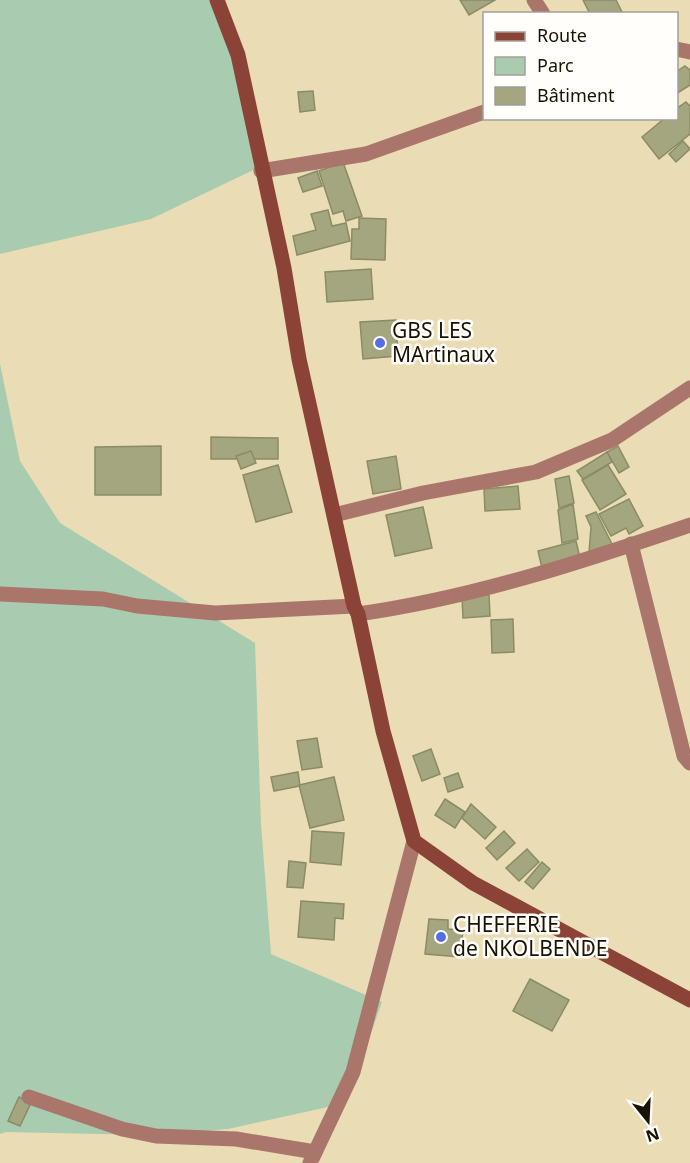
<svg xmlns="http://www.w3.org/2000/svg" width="690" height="1163" font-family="'Noto Sans',sans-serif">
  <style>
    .green { fill: #a9ccb0 }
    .building { fill: #a3a67e; stroke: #8a8c65; stroke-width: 1.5 }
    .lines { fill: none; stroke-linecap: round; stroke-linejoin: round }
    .street { stroke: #aa766c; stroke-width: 15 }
    .secondary { stroke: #8c4337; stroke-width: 15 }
    .poi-dot { fill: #566ee3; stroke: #fffefa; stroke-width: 2 }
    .labels { text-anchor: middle; stroke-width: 5; stroke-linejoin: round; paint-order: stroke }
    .poi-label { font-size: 21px; fill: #181305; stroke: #fffefa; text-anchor: start }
  </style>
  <rect width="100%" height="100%" fill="#eadcb4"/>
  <g class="green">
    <polygon points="0,0 215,0 262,166 151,219 0,254"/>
    <polygon points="0,364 20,461 60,523 255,643 261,824 271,954 382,1002 346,1103 228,1129 147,1135 6,1132 0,1134"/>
  </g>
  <g class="building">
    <polygon points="460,0 495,0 469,15"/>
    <polygon points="583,0 616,0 623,14 590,14"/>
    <polygon points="685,66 690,70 690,85 676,94 676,72"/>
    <polygon points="313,91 315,110 300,112 298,92"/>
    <polygon points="686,102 690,106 690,134 659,159 642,137 665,118 676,118 676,109"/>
    <polygon points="683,141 690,149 676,162 669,154"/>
    <polygon points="343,162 362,216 346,221 343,211 333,214 319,171"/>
    <polygon points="317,171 322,186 303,192 298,178"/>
    <polygon points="328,210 332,226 346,223 350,241 297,255 293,236 316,230 311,214"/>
    <polygon points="359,218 386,219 385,260 351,259 352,229 359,229"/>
    <polygon points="371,269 373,299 327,302 325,272"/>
    <polygon points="396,320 398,356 363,359 360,322"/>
    <polygon points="211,437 278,438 278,459 211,459"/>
    <polygon points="161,446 161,495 95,495 95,447"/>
    <polygon points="618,446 629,467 619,473 607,452"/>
    <polygon points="251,451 256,463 241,469 236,456"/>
    <polygon points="607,452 612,462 583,479 577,471"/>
    <polygon points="396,456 401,489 373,494 367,461"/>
    <polygon points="278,465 292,512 256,522 243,475"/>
    <polygon points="608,465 626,494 600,510 582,480"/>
    <polygon points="569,476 574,503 559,508 555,479"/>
    <polygon points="518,486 520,509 485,511 484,489"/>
    <polygon points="629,499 643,526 629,534 626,528 611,536 599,514"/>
    <polygon points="573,504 578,539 562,543 558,510"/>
    <polygon points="423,507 432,548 395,556 386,515"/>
    <polygon points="596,512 613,546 589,553 591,527 586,516"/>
    <polygon points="576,541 580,558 542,568 538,551"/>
    <polygon points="489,595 490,616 463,618 462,597"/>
    <polygon points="513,619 514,652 492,653 491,620"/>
    <polygon points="317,738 322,767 302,770 297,741"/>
    <polygon points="431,749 440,774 422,781 413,756"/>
    <polygon points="298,772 300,786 274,791 271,777"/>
    <polygon points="458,773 463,787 448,792 444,778"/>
    <polygon points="334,777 344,820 310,828 299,785"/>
    <polygon points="445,799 465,812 455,828 435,815"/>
    <polygon points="471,804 496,827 485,839 462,818"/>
    <polygon points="312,831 344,833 341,865 310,862"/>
    <polygon points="504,831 515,843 497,860 486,848"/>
    <polygon points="527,849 539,862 519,881 506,868"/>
    <polygon points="289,861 306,863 303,888 287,887"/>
    <polygon points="542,862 550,869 533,889 525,882"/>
    <polygon points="301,901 344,904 343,919 335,918 334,940 298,937"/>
    <polygon points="429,919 448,920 448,929 463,930 460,957 425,954"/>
    <polygon points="530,979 569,1000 552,1031 513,1011"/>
    <polygon points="19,1097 31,1103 20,1126 8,1121"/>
  </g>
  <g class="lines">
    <g class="street">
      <polyline points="534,0 543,14"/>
      <polyline points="676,49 690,52"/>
      <polyline points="261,171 366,154 484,112"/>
      <polyline points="334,515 423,493 536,472 612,440 690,388"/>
      <polyline points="631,544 684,756 690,763"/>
      <polyline points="0,594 103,599 137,606 215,613 354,606"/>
      <path d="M358 614C472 598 581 562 690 525"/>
      <polyline points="29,1097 122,1129 156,1136 236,1139 315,1152"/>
      <polyline points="310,1163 353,1072 414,841"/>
    </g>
    <polyline class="secondary" points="217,0 238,55 284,268 299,359 354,606 358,614 383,731 414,841 473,883 690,1000"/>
  </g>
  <g class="poi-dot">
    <circle cx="380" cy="343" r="6"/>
    <circle cx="441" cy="937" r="6"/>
  </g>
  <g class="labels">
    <g class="poi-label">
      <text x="392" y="338">GBS LES<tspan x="392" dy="24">MArtinaux</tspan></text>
      <text x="453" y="932">CHEFFERIE<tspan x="453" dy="24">de NKOLBENDE</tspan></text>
    </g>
  </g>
  <rect x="483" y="12" width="195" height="108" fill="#fffefa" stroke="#a3a098" stroke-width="1.5"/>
  <rect x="495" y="32" width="30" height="9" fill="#8c4337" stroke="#a3a098" stroke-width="1.5"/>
  <text x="537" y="42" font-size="18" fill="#181305">Route</text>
  <rect x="495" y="57" width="30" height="18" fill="#a9ccb0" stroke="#a3a098" stroke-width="1.5"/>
  <text x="537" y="72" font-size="18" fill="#181305">Parc</text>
  <rect x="495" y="87" width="30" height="18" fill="#a3a67e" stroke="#a3a098" stroke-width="1.5"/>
  <text x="537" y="102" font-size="18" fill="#181305">Bâtiment</text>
  <g transform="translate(648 1121) rotate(162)" stroke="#fffefa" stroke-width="4.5" paint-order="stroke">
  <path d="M0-4.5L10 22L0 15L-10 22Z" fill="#181305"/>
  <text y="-9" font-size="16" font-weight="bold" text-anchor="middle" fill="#181305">N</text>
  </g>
</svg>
